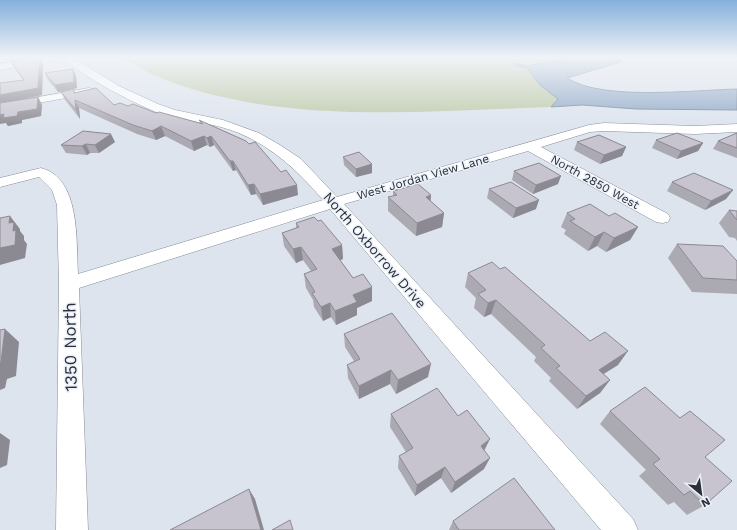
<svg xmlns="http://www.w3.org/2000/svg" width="737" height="530" font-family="'Work Sans',sans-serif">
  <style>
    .green { fill: #bdc9a7 }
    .water { fill: #92aac8; stroke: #73859b }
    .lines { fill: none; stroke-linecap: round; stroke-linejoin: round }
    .street-casing { stroke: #858b95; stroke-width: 1 }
    .street { fill: #fff; fill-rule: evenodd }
    .wall { fill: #aba9b2 }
    .shaded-wall { fill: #8b8991 }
    .building { fill: #c7c4cf; stroke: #8b8991 }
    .labels { text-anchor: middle; stroke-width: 3; stroke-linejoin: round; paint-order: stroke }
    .far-street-label { font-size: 12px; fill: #2c2f33; stroke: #eaf1fb }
    .street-label { font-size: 14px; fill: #2c2f33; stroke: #eaf1fb }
    .near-street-label { font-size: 17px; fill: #2c2f33; stroke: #eaf1fb }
  </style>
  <rect width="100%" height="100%" fill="#dde4ee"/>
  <path class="green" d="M121 57H571L528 66 514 64 515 66 527 68 540 85 558 99 551 107C423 111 279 126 158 77 145 72 133 63 121 57Z"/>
  <path class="water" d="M571 57H622L621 62 567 78C602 101 694 90 737 89V110L636 109 582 105 551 107 558 99 540 85 527 68 515 66 513 63 528 66Z"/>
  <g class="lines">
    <defs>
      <g id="street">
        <polygon points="43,57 59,57 55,60 0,70 0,64"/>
        <path d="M63 57H72L119 86 158 104 175 110 223 120 259 133 280 145 301 159 337 197 589 125 604 123 695 126 737 124V132L695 134 604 131 590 132 541 147 668 214 670 218 668 222 662 223 656 222 528 151 344 204 633 519 638 530H601L330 209 79 288 88 530H56L59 284 57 205 52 190 39 177 0 187V178L41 168C81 178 76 242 78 274L323 200C299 172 274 148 239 133 215 123 190 122 165 115 142 108 78 75 63 57Z"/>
        <polygon points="89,88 93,89 94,91 93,93 0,110 0,104"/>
      </g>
    </defs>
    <use href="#street" class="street-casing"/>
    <use href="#street" class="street"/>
  </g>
  <g class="wall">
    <polygon points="11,62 43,64 42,95 6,102 38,97 42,105 41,116 22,120 22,123 8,126 6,123 0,83 23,80 15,69"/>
    <polygon points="73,69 76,76 77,88 58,92 48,80 45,73"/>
    <polygon points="61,92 75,92 114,105 128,106 201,124 199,120 298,195 263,205 256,194 251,195 236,170 233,171 214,145 210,147 207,145 194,151 165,136 156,140 137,134 79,108 80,119 65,100"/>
    <polygon points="737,133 737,158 713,149 718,141"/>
    <polygon points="656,140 703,143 698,151 677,159 652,148"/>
    <polygon points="115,142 99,153 90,153 87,155 66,153 61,145"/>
    <polygon points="577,142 626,147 622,156 600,164 574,150"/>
    <polygon points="343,157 372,164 372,173 356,177 344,165"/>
    <polygon points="514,171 558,184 533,194 512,180"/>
    <polygon points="672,182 733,190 726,199 705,210 667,191"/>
    <polygon points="489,189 536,209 513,218 487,198"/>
    <polygon points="393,191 431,195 430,201 444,213 442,227 416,236 388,211 388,197 393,196"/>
    <polygon points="729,210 737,211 737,241 735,238 729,237 719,223"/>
    <polygon points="567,213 609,216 638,227 630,240 606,252 597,246 588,251 564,234 566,230 561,227"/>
    <polygon points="318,221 342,245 343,259 340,260 353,278 372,301 357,308 357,315 336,325 331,317 323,321 314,307 313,300 306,288 304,274 311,271 303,260 296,263 284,246 282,233 296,228 296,223"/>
    <polygon points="677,244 737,261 737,294 692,292 668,258"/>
    <polygon points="500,269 590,341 618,365 603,374 610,380 600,393 577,409 549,381 551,378 534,361 536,357 491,314 484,317 474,308 476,298 465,287 468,273"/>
    <polygon points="344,334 428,377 396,394 390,384 359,399 348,378 347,365 354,361 345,347"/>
    <polygon points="610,411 705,457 705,505 687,515 674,502 668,505 639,476 646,470 600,424"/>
    <polygon points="391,414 484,450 484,469 451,493 441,478 415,496 398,468 399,456 406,452 390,427"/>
    <polygon points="453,521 555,530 449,530"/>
  </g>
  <g class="shaded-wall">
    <polygon points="6,57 35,57 9,61"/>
    <polygon points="40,57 43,64 42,95 0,104 0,95 38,88"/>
    <polygon points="73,69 76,76 77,88 58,92 55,85"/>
    <polygon points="38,97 42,105 41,116 22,120 22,123 8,126 6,123 0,124 0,115 18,112"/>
    <polygon points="75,100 79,108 80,119 76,110"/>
    <polygon points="161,126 165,136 156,140 152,131"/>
    <polygon points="111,134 115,142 99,153 95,145"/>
    <polygon points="204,136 207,145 194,151 191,141"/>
    <polygon points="211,136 214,145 210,147 207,138"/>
    <polygon points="703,143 698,151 677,159 681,151"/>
    <polygon points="86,144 90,153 87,155 82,146"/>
    <polygon points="626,147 622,156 600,164 604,155"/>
    <polygon points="230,161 233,161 236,170 233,171"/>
    <polygon points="372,164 372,173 356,177 356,169"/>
    <polygon points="561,176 558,184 533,194 536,185"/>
    <polygon points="254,184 256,194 251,195 248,185"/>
    <polygon points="297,185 298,195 263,205 260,194"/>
    <polygon points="733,190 726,199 705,210 711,201"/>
    <polygon points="431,195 430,208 426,197"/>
    <polygon points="539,200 536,209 513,218 516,208"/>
    <polygon points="444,213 442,227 416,236 417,223"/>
    <polygon points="10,216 20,229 20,231 24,236 24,240 27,244 25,258 0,265 0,248 13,231 9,223"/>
    <polygon points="638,227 630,240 606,252 614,238"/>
    <polygon points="604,232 597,246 588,251 595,237"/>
    <polygon points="342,245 343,259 333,263 332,249"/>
    <polygon points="301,247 303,260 296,263 293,249"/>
    <polygon points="372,287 372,301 357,308 357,315 336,325 335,311 353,295"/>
    <polygon points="496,300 491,314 484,317 488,303"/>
    <polygon points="330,303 331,317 323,321 321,307"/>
    <polygon points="5,329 19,342 16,376 7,379 5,388 0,390 0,363"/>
    <polygon points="628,351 618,365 589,383 599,370"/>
    <polygon points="431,364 428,377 396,394 398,380"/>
    <polygon points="391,370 390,384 359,399 359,386"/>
    <polygon points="610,380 600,393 577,409 586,396"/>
    <polygon points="0,433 10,440 7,465 0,468"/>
    <polygon points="490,439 484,451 481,446"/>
    <polygon points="490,458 484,469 451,493 455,482"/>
    <polygon points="445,467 441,478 415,496 417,485"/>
    <polygon points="249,489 255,499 264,530 261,530"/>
  </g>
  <g class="building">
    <polygon points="40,57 38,88 0,95 0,83 24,80 11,62"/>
    <polygon points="73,69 74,82 55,85 45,73"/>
    <polygon points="96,88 114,105 120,103 128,106 133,104 156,113 159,112 203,124 199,120 246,141 249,144 255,142 281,172 286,170 297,185 260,194 254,184 248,185 233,161 230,161 211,136 207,138 204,136 191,141 161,126 152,131 133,125 75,100 76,110 61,92 74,89 74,93"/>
    <polygon points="38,97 37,109 18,112 17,116 3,118 4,114 0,115 0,103"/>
    <polygon points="83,131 111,134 95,145 86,144 82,146 61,145"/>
    <polygon points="677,133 703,143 681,151 656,140"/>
    <polygon points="737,133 737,148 718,141"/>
    <polygon points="599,135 626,147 604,155 577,142"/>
    <polygon points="359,152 372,164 356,169 343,157"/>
    <polygon points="539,163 561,176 536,185 514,171"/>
    <polygon points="694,173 733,190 711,201 672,182"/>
    <polygon points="511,182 539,200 516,208 489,189"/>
    <polygon points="418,184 431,195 426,197 444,213 417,223 388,197 397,195 393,191"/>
    <polygon points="590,204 609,216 615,213 638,227 614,238 604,232 595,237 570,221 575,219 567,213"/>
    <polygon points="729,210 737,211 737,220"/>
    <polygon points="10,216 9,223 14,222 13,231 16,230 15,245 0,248 0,218"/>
    <polygon points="314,217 318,221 321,220 342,245 332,249 353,278 363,274 372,287 353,295 357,302 335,311 330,303 321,307 312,293 315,292 304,274 317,269 301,247 293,249 282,233 299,227 296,223"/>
    <polygon points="677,244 723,246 737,261 737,280 703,278"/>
    <polygon points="492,262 500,269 505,267 590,341 605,332 628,351 599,370 610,380 586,396 556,368 560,366 541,348 545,345 496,300 488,303 478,294 486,290 468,273"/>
    <polygon points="392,313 431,364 398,380 391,370 359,386 347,365 360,359 344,334"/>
    <polygon points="5,329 1,362 0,363 0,330"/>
    <polygon points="645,387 680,418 690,411 725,440 705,457 732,481 705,505 690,491 684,495 653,464 660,459 610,411"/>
    <polygon points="437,388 458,416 467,410 490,439 481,446 490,458 455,482 445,467 417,485 399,456 413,448 391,414"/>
    <polygon points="514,478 555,530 459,530 453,521"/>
    <polygon points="249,489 261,530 170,530"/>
    <polygon points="290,520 293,530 272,530"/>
  </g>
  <linearGradient id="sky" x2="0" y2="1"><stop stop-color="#85b0db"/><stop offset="0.44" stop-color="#f0f3f7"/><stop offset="1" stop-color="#f0f3f7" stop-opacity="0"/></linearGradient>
  <rect width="737" height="131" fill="url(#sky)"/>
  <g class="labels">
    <g class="far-street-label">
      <text transform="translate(423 177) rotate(-16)" y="4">West Jordan View Lane</text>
      <text transform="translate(595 182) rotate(29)" y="4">North 2850 West</text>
    </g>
    <g class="street-label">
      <text transform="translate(375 250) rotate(49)" y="5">North Oxborrow Drive</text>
    </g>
    <g class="near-street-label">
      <text transform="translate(70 347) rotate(-91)" y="6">1350 North</text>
    </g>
  </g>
  <g transform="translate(701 494) rotate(151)" stroke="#eaf1fb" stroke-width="3" paint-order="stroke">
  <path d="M0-3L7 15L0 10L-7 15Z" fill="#2c2f33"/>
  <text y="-6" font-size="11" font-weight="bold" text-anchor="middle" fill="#2c2f33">N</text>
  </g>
</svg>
